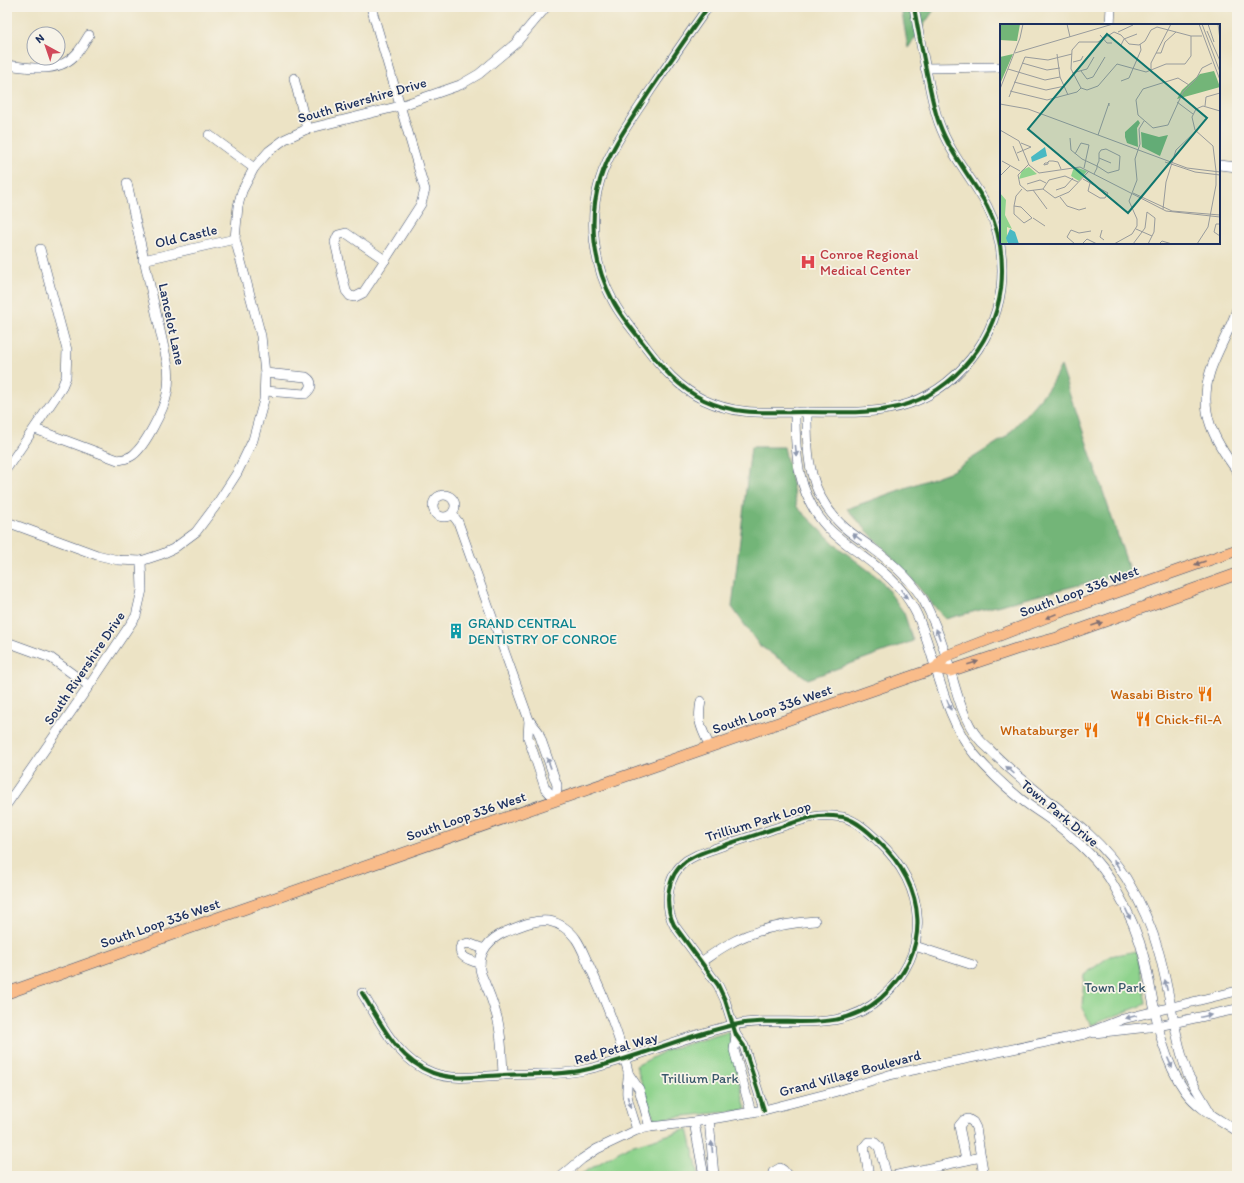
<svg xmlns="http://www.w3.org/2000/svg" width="1244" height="1183" font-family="Itim,sans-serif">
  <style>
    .green { fill: #8fd38d; stroke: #558176 }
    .forest { fill: #73b578; stroke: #47726b }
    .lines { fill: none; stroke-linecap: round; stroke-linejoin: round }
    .minor-casing { stroke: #3a4a6d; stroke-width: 10 }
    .major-casing { stroke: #3a4a6d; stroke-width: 12 }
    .minor { stroke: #fff; stroke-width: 9 }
    .major { stroke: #f9bc8a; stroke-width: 11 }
    .cycleway-casing { stroke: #f7f3e8; stroke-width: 6 }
    .cycleway { stroke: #1b5e20; stroke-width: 4 }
    .oneway { fill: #8d97ae }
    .oneway2 { fill: #7f6e72 }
    .labels { text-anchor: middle; stroke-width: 3.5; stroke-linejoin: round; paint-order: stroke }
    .street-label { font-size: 14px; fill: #1b2f5e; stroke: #f7f3e8 }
    .health-label { font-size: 14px; fill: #be3a42; stroke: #f7f3e8; text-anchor: start }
    .culture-label { font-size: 14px; fill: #0d838f; stroke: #f7f3e8; text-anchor: start }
    .food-label { font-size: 14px; fill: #c56008; stroke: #f7f3e8; text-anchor: end }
    .park-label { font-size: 14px; fill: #38586a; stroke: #f7f3e8 }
    .inset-road { fill: none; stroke: #989b9c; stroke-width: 1 }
    .view { fill: #0f766e; fill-opacity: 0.15; stroke: #0f766e; stroke-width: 2 }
    .inset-edge { fill: none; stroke: #1b2f5e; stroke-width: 2 }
  </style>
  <rect width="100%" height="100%" fill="#f7f3e8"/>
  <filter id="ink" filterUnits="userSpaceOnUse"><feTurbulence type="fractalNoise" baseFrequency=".025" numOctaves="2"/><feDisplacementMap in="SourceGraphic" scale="8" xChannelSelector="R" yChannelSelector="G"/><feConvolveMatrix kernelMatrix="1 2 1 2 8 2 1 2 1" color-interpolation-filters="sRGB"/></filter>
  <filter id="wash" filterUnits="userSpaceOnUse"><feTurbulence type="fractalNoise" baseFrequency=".012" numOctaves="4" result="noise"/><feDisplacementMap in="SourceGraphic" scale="16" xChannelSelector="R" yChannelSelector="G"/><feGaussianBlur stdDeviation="0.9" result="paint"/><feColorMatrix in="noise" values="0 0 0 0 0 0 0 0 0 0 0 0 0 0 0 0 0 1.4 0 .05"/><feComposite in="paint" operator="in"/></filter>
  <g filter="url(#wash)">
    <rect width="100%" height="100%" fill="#ece3c5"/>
    <g class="green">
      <polygon points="1137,951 1146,1004 1091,1025 1082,1008 1084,975 1110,956"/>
      <polygon points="728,1032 746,1110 654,1119 636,1066 667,1050"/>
      <polygon points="688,1129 699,1176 578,1176 627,1147"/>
    </g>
    <g class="forest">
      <polygon points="901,7 936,7 908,48"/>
      <polygon points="1061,366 1130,572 945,619 909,576 847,509 952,471 1006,437 1048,389"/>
      <polygon points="751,447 784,447 797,507 838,547 881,580 904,613 913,641 808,679 759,645 732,607"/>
    </g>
  </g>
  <g filter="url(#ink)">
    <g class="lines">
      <defs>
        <g id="minor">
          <polyline points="371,7 425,190 421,204 385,260"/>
          <path d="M708 7C688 35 669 63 650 91 632 119 610 148 600 180 588 220 593 264 613 301 621 317 635 332 646 347 662 368 679 388 704 400 738 416 767 412 803 412 832 412 860 414 888 409 947 399 993 347 1001 289 1004 261 1000 231 987 206 972 178 950 154 939 123 934 109 931 94 928 79 923 55 918 31 914 7"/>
          <polyline points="1110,25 1111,7"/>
          <path d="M7 65C30 68 60 74 77 53 82 47 85 41 89 35"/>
          <polyline points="925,68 1001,67"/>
          <polyline points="294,78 307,129"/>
          <polyline points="209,135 254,168"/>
          <polyline points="1219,165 1237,167"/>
          <polygon points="346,233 385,260 363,293 355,297 350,296 346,291 335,242 338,235"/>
          <polyline points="143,260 235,239"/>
          <path d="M1237 309C1230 331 1217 350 1210 372 1198 412 1214 440 1237 471"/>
          <path d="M265 391 305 394C312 389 314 382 306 377L265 373"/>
          <path d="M795 412C795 454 797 495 828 528 837 537 848 545 859 553 880 569 901 584 914 609 921 621 925 636 930 650 941 685 951 726 975 755 987 769 1001 783 1016 795 1027 805 1040 812 1052 821 1075 839 1101 861 1115 888 1128 910 1139 936 1145 961 1155 1005 1158 1053 1185 1091 1198 1109 1219 1119 1237 1131"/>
          <path d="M807 412C807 457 808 494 844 527 853 535 863 541 872 548 893 563 911 579 924 601 933 618 940 637 946 656 954 681 961 718 979 739 982 743 986 746 990 750 1034 796 1091 823 1126 878 1140 901 1152 927 1159 953 1169 989 1173 1025 1183 1060L1188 1075 1210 1112"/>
          <path d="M35 429 118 460C123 459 128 459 133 455 145 446 164 409 167 394 169 384 169 375 168 366L127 183"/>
          <polyline points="7,468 61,389 66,377 67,350 40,249"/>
          <circle cx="444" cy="506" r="11"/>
          <polyline points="452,514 458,522 529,720 538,731 557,785 556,800"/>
          <polyline points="7,522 97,555 118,560 141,561 162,554 173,549 196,532 217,504 237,473 253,440 264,400 265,373 261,336 235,239 238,206 242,191 254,168 269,151 285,139 307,129 400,106 460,85 479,74 516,43 546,7"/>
          <polyline points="7,642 51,658 89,686"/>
          <path d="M701 701C697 723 701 727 710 747"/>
          <polyline points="529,720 528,737 545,788 556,800"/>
          <polyline points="7,804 89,686 136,616 142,590 141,561"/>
          <polyline points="915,946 973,965"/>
          <path d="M701 962C710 956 718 950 727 945 753 930 786 923 815 921"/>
          <path d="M480 964C471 960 459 958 460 948L462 945 468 943 484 949"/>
          <path d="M362 993C381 1023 397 1060 433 1073 455 1081 481 1076 503 1075 530 1073 558 1076 584 1070 635 1059 683 1036 734 1025 784 1014 837 1037 881 998 933 952 927 886 878 841 868 831 857 821 843 817 835 816 826 815 819 816 804 818 788 825 773 829 748 838 722 845 697 855 693 857 689 859 686 861 666 876 664 905 674 925L718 985 725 1000 736 1035 744 1046 764 1110"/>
          <polyline points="1094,1033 1158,1026 1237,1009"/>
          <polyline points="736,1035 734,1050 751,1112"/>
          <polyline points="628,1073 639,1089 650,1127"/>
          <path d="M503 1075C502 1056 502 1036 497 1017 494 1007 491 996 486 986 484 979 479 973 480 966 480 949 490 939 505 932 518 927 534 919 549 921 559 923 570 930 576 939 581 946 584 955 588 963 604 997 619 1034 628 1071 629 1079 626 1087 627 1095 629 1107 634 1119 637 1130"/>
          <polyline points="709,1119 714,1176"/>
          <polyline points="694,1122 704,1176"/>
          <polyline points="966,1160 959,1126 964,1120 968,1119 973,1122 976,1128 984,1176"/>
          <polyline points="562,1176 582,1159 597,1149 637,1130 650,1127 694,1122 764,1110 834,1092 889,1075 1085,1034 1123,1019 1237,991"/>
          <polyline points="772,1176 773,1172 780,1168 783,1170 788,1176"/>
          <polyline points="869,1176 864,1147 868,1142 874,1142 879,1147 887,1176"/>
          <polyline points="893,1176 981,1157"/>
        </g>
        <g id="major">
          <polyline points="936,668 950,671 1016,649 1057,638 1237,574"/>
          <polyline points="7,993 212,920 936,668 946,656 1057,613 1237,550"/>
        </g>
      </defs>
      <use href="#minor" class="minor-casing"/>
      <use href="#major" class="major-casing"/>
      <use href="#minor" class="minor"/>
      <use href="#major" class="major"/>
      <defs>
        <g id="cycleway">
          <path d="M708 7C688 35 669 63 650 91 632 119 610 148 600 180 588 220 593 264 613 301 621 317 635 332 646 347 662 368 679 388 704 400 738 416 767 412 803 412 832 412 860 414 888 409 947 399 993 347 1001 289 1004 261 1000 231 987 206 972 178 950 154 939 123 934 109 931 94 928 79 923 55 918 31 914 7"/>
          <path d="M362 993C381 1023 397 1060 433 1073 455 1081 481 1076 503 1075 530 1073 558 1076 584 1070 635 1059 683 1036 734 1025 784 1014 837 1037 881 998 933 952 927 886 878 841 868 831 857 821 843 817 835 816 826 815 819 816 804 818 788 825 773 829 748 838 722 845 697 855 693 857 689 859 686 861 666 876 664 905 674 925L718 985 725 1000 736 1035 744 1046 764 1110"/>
        </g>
      </defs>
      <use href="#cycleway" class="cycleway-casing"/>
      <use href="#cycleway" class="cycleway"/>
    </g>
    <defs><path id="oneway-solid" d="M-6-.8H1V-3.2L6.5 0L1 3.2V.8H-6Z"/></defs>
    <g class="oneway">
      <use href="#oneway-solid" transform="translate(796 451) rotate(84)"/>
      <use href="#oneway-solid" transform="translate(857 537) rotate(-143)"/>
      <use href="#oneway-solid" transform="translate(904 594) rotate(54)"/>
      <use href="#oneway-solid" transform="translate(938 634) rotate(-110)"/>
      <use href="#oneway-solid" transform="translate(949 705) rotate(69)"/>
      <use href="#oneway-solid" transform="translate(549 763) rotate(-110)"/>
      <use href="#oneway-solid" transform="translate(1010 770) rotate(-138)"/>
      <use href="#oneway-solid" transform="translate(1117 865) rotate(-125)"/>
      <use href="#oneway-solid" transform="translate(1128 914) rotate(66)"/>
      <use href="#oneway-solid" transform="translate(1166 985) rotate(-102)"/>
      <use href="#oneway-solid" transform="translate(1206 1016) rotate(-12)"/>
      <use href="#oneway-solid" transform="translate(1131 1017) rotate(166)"/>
      <use href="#oneway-solid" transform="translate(1170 1063) rotate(66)"/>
      <use href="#oneway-solid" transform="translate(629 1102) rotate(74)"/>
      <use href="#oneway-solid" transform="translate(712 1147) rotate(-95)"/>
    </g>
    <g class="oneway2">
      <use href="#oneway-solid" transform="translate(1200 563) rotate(161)"/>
      <use href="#oneway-solid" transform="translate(1051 616) rotate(158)"/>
      <use href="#oneway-solid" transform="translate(1097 624) rotate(-19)"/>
      <use href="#oneway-solid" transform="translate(973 663) rotate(-18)"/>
    </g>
  </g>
  <defs>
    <symbol id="hospital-bare" viewBox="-9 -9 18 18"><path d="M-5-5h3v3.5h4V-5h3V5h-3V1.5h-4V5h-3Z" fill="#e0444e" stroke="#f7f3e8" stroke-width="2.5" paint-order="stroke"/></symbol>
    <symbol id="building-bare" viewBox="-9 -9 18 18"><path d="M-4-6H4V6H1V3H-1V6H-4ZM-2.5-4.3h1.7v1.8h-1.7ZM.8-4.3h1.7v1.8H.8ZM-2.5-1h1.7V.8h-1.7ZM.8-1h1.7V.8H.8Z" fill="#0f9aa8" stroke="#f7f3e8" stroke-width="2.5" paint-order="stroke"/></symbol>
    <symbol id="restaurant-bare" viewBox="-9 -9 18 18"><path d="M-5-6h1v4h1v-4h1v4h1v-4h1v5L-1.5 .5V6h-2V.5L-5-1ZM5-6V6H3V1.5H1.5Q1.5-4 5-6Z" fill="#e8710a" stroke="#f7f3e8" stroke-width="2.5" paint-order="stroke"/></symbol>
  </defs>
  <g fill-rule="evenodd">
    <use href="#hospital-bare" x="797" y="251" width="22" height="22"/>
    <use href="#building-bare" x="445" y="620" width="22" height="22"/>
    <use href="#restaurant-bare" x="1194" y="683" width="22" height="22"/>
    <use href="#restaurant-bare" x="1132" y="708" width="22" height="22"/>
    <use href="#restaurant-bare" x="1080" y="719" width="22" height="22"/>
  </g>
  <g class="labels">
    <g class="street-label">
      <text transform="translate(362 100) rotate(-16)" y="5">South Rivershire Drive</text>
      <text transform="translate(186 236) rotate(-13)" y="5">Old Castle</text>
      <text transform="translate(172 324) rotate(78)" y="5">Lancelot Lane</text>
      <text transform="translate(1079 591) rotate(-20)" y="5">South Loop 336 West</text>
      <text transform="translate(84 668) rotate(-56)" y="5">South Rivershire Drive</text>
      <text transform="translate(772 709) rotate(-19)" y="5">South Loop 336 West</text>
      <text transform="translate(1060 813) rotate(40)" y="5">Town Park Drive</text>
      <text transform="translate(466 816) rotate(-19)" y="5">South Loop 336 West</text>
      <text transform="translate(758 821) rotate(-17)" y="5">Trillium Park Loop</text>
      <text transform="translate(160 923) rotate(-19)" y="5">South Loop 336 West</text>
      <text transform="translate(616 1048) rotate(-16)" y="5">Red Petal Way</text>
      <text transform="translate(850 1073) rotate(-15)" y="5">Grand Village Boulevard</text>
    </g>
    <g class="health-label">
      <text x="820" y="259">Conroe Regional<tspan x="820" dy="16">Medical Center</tspan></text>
    </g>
    <g class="culture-label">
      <text x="468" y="628">GRAND CENTRAL<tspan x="468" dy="16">DENTISTRY OF CONROE</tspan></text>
    </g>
    <g class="food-label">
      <text x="1193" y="699">Wasabi Bistro</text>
      <text x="1155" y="724" text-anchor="start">Chick-fil-A</text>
      <text x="1079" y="735">Whataburger</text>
    </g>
    <g class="park-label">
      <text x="1115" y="992">Town Park</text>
      <text x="700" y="1083">Trillium Park</text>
    </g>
  </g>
  <g transform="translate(1000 24)">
    <rect width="220" height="220" fill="#ece3c5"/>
    <path d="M29 143 37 150 19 155 22 146ZM74 143 87 147 79 157 71 152ZM0 169 6 176 5 191 12 205 7 203V220H0Z" fill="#8fd38d"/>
    <path d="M0 0H20L17 17 0 16ZM13 30 0 60V33ZM214 47 220 63 177 75 182 66 200 50ZM138 96 140 99 137 104 138 123 127 119 125 113V108ZM141 108 159 113 168 111 160 132 142 123Z" fill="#73b578"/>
    <path d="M45 123 47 132 32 138 31 133ZM10 205 15 208 19 220H8L6 214Z" fill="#4ab9c3"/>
    <path class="inset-road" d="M67 0 70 13M199 0 220 56M202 0 220 48M208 0 214 18M218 0 220 16M207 7 220 37M118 8 133 1M100 11 107 19H112M121 21 124 15 137 10M15 29 113 0M156 29H161L165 18 176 8M57 30 60 53 68 71M73 38 81 36 83 32M22 39 47 46 60 44M8 45 45 56 60 53M81 47 87 55 93 53 105 33M151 47V39L171 0M72 49 87 45 94 33M121 57 129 54 141 26 140 20M14 58 46 66 65 62M189 61 178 54 143 65 136 76 138 91 153 104 168 101 183 68 196 55 202 44 212 39M81 64 71 45 72 26 79 18H98L114 8 121 11 129 20 139 21 145 17 151 6 157 3 191 12H202M81 64 87 66 98 62 117 40 146 48 166 40H185L191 32V12M0 65 20 14 23 0M10 67 47 76 77 68 81 64M9 73 25 33 48 36 72 30M177 78 193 90M0 80 28 85 187 144 220 148M205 82 206 73 220 69M0 106 19 117 29 141 39 149 80 143 166 187 220 193M98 111 109 79V82M70 114 71 126 82 135 97 142 108 149 119 146 120 132 106 125 101 126 99 129V137L98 139 97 142V144L94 150M13 122 19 137M17 129 31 123 21 119M75 130 81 119 89 121 84 144M99 134 111 139M2 137 20 147M48 138V140L44 141V140L45 139H47L49 137H53L58 138 61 145M165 138 195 148 220 151M29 140 18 151 20 161 27 167 43 165 55 174 69 168 89 147M0 152 10 142M83 155 108 169M90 159 88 167 100 174H105L108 169M27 160 40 156 46 159M43 165 49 156 65 152 78 158M33 166 47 185M56 166 65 163 73 154M133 169 172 187 220 191M60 173 67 182 79 186 86 184M14 182 21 183 32 194 24 199 14 190V182L16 172 22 165M163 185 166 158 176 126 196 107M33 194 45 202M220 200H216L214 208 220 212M136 205 152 212M102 206 100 213 104 216M79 209 91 207M75 220 67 213 71 206 79 209M82 220 87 215 97 220M114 220 132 210 137 202V195L129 177 137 156 135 135 140 120 139 105 144 97M133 220 145 204 147 188 155 194 154 208 148 220M159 220 162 217 172 220M197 220 208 203 216 161V147L213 122 195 106 192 93 196 85 203 82 220 87"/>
    <path class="view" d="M107 10 207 94 128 189 28 105Z"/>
    <rect width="220" height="220" class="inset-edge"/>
  </g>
  <rect width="1244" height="1183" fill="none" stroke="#f7f3e8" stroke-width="24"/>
  <g transform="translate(46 46) rotate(320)"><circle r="19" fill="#f7f3e8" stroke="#9fa5b1"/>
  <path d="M0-3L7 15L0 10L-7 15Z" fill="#d1495b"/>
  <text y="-6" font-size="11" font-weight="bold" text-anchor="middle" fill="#1b2f5e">N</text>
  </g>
</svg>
